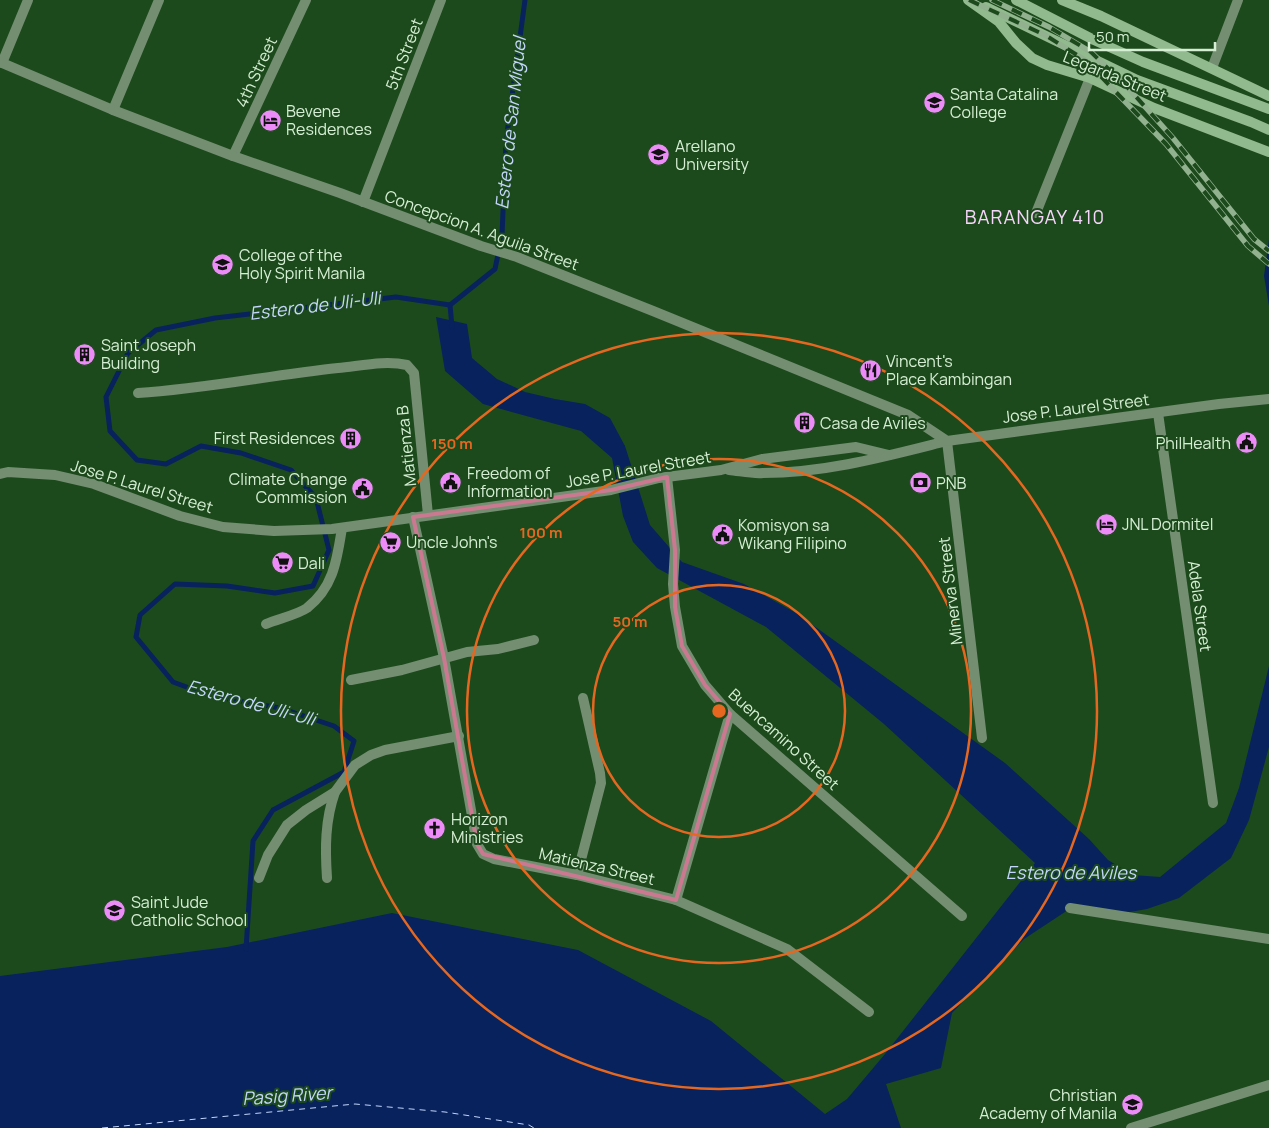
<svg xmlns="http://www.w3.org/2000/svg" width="1269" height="1128" font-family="Manrope,sans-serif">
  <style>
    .water { fill: #08225d }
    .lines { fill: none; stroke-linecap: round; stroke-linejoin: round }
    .stream { stroke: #08225d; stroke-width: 5 }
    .ferry { stroke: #c3d7fc; stroke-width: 1; stroke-dasharray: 6 5; stroke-linecap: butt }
    .minor { stroke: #748e72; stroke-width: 10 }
    .tertiary { stroke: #748e72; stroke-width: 10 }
    .secondary { stroke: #91ba8e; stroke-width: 10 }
    .rail-casing { stroke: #91b18f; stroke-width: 5.5 }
    .rail { stroke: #1d4a1c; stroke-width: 4; stroke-dasharray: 11; stroke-linecap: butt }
    .marked { fill: none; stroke: #cb7991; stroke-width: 4; stroke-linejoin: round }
    .ring { fill: none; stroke: #e66820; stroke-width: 2.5 }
    .labels { text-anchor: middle; stroke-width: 4; stroke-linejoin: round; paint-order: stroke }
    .street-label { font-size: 16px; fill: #d6efd4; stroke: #1d4a1c }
    .poi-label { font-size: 16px; fill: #d6efd4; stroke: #1d4a1c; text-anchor: start }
    .water-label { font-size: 18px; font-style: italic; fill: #c3d7fc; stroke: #1d4a1c }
    .quarter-label { font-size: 19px; letter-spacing: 1px; fill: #f7d6fb; stroke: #1d4a1c }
    .centre { fill: #e66820; stroke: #1d4a1c; stroke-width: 2.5 }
    .ring-label { font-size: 15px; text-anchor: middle; font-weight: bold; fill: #e66820; stroke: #1d4a1c; stroke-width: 4; stroke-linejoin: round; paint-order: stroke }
  </style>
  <rect width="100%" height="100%" fill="#1d4a1c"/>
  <g class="water">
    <polygon points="1269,239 1269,306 1264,276"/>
    <polygon points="436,317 467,324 472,358 497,379 525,392 555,399 585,404 610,418 625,446 650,525 682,562 744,584 796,613 1005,763 1089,839 1108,860 1133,875 1160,877 1226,823 1239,788 1269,666 1269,747 1249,820 1231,858 1179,898 1147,909 1113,915 1068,910 1024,939 952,1013 941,1068 886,1084 901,1128 0,1128 0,976 227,947 392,913 578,950 711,1021 825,1114 847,1099 885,1054 1035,863 884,724 766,627 657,568 633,542 623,516 612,458 581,431 483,404 445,371"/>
  </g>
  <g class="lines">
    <g class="stream">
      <polyline points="450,305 452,327"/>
      <polyline points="246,949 253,841 273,810 344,772 354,741 334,726 280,708 211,696 173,682 136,637 140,615 175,584 227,586 275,593 313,586 329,550 316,498 291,470 241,453 201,446 166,464 137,460 110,431 106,397 128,353 156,330 215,318 396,297 450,305 495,269 502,235 506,141 525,0"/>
    </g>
    <polyline class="ferry" points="102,1128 355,1104 445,1112 529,1125 534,1128"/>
    <g class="minor">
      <polyline points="2,63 28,0"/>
      <polyline points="1212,68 1238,0"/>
      <polyline points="113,110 159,0"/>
      <polyline points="233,156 306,0"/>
      <polyline points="363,202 441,0"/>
      <polyline points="1036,213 1090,78"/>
      <path d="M138 393C205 389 271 375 338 368 360 366 385 360 407 365L414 373 428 515"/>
      <polyline points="1158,413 1213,803"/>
      <path d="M729 470C740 471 752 474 763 473 826 473 887 456 947 441L982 738"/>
      <polyline points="0,474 8,472 55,475 94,484 180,516 223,527 274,531 332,529 611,490 659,478 721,470 762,459 856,447 889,455"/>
      <polyline points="667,477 675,550 673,584 675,607 682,646 705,685 730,714 962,916"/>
      <polyline points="413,517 444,658 477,844 483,854 494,859 577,875 676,900 787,949 869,1012"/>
      <path d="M266 624C277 619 297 615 307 608 334 587 337 559 342 528"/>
      <polyline points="351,680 402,670 467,652 498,649 534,640"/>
      <polyline points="577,875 601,783 600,773 583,698"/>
      <polyline points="259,878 268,855 287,825 306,810 335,792 355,765 371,755 385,750 459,736"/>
      <path d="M327 878C325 848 325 820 335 792"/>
      <polyline points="676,900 730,714"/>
      <polyline points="1070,908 1269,939"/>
      <polyline points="1131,1128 1269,1085"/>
    </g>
    <polyline class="tertiary" points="0,62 113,110 233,156 340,193 481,246 517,257 653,311 908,415 947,441 1219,404 1269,399"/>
    <g class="secondary">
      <polyline points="968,0 999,22 1016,43 1032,58 1047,65 1090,78 1154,108 1269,152"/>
      <polyline points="1016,0 1094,40 1143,62 1269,109"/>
      <polyline points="1062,0 1101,16 1269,96"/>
      <polyline points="986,7 1137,80 1251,122 1269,130"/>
    </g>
    <defs>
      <g id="rail">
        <polyline points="969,0 1045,35 1085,60 1166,144 1248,246 1269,264"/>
        <polyline points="992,0 1049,27 1091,52 1130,90 1173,138 1254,239 1269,251"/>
      </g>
    </defs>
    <use href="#rail" class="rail-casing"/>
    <use href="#rail" class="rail"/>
  </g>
  <path class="marked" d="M667 477 675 550V607L682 646 705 685 730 714 676 900 483 854 477 844 444 658 413 517 611 490Z"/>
  <g class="ring">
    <circle cx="719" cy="711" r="126"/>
    <circle cx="719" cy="711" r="252"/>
    <circle cx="719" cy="711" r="378"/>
  </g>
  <defs>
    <symbol id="university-disc" viewBox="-11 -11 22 22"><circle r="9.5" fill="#ed8cf9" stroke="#1d4a1c"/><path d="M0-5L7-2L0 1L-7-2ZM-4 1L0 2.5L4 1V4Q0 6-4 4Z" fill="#111"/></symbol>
    <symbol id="hotel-disc" viewBox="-11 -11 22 22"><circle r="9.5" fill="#ed8cf9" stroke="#1d4a1c"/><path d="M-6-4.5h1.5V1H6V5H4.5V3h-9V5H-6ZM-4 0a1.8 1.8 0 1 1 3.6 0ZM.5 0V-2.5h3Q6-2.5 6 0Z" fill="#111"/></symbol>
    <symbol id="building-disc" viewBox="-11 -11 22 22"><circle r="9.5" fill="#ed8cf9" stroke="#1d4a1c"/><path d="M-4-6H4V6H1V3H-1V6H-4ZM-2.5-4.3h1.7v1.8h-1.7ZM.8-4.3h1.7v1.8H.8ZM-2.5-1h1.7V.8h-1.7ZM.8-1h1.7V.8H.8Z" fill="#111"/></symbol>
    <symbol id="restaurant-disc" viewBox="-11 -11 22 22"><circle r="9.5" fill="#ed8cf9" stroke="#1d4a1c"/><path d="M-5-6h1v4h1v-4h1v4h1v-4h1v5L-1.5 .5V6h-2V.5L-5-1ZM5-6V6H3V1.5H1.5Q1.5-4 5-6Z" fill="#111"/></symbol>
    <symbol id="civic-disc" viewBox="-11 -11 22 22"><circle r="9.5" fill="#ed8cf9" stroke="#1d4a1c"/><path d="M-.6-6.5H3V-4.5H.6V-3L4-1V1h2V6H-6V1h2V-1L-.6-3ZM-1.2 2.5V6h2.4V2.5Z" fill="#111"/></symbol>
    <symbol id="bank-disc" viewBox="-11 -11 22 22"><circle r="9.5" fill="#ed8cf9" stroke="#1d4a1c"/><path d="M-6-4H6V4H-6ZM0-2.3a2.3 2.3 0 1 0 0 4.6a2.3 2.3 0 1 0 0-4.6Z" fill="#111"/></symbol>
    <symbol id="supermarket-disc" viewBox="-11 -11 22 22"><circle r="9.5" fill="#ed8cf9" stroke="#1d4a1c"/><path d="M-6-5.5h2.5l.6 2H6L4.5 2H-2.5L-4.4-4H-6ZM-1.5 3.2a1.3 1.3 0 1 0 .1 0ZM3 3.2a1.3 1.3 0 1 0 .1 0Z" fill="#111"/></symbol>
    <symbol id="church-disc" viewBox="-11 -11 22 22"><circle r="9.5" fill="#ed8cf9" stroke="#1d4a1c"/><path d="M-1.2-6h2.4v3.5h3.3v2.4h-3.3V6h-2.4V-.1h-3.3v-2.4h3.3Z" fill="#111"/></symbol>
    <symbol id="school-disc" viewBox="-11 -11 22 22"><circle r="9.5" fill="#ed8cf9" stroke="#1d4a1c"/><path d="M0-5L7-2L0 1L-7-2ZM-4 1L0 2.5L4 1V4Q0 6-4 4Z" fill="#111"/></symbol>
  </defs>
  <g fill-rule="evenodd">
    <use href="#university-disc" x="922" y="90" width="25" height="25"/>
    <use href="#hotel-disc" x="258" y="108" width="25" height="25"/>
    <use href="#university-disc" x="646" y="142" width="25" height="25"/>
    <use href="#university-disc" x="210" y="252" width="25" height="25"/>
    <use href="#building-disc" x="72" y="342" width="25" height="25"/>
    <use href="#restaurant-disc" x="858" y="358" width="25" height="25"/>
    <use href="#building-disc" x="792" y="410" width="25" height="25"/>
    <use href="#building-disc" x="338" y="426" width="25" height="25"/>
    <use href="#civic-disc" x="1234" y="430" width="25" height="25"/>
    <use href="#civic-disc" x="438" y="470" width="25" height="25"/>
    <use href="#bank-disc" x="908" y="470" width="25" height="25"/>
    <use href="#civic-disc" x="350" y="476" width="25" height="25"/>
    <use href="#hotel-disc" x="1094" y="512" width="25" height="25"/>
    <use href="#civic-disc" x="710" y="522" width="25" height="25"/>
    <use href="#supermarket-disc" x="378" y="530" width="25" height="25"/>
    <use href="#supermarket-disc" x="270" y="550" width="25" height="25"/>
    <use href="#church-disc" x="422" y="816" width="25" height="25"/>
    <use href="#school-disc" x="102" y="898" width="25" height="25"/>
    <use href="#school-disc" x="1120" y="1092" width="25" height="25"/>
  </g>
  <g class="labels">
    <g class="street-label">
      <text transform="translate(404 54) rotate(-69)" y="6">5th Street</text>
      <text transform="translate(256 72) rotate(-65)" y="6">4th Street</text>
      <text transform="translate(1115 76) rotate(22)" y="6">Legarda Street</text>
      <text transform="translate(482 230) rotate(20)" y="6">Concepcion A. Aguila Street</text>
      <text transform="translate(1076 408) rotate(-7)" y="6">Jose P. Laurel Street</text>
      <text transform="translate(406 446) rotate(-96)" y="6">Matienza B</text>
      <text transform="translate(638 469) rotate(-10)" y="6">Jose P. Laurel Street</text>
      <text transform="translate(142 486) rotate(17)" y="6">Jose P. Laurel Street</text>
      <text transform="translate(950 591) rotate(-97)" y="6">Minerva Street</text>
      <text transform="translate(1200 606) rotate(82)" y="6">Adela Street</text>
      <text transform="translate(784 739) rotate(42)" y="6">Buencamino Street</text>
      <text transform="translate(597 866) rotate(13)" y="6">Matienza Street</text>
    </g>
    <g class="poi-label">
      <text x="950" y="100">Santa Catalina<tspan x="950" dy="18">College</tspan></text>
      <text x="286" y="117">Bevene<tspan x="286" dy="18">Residences</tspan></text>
      <text x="675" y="152">Arellano<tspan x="675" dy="18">University</tspan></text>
      <text x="239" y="261">College of the<tspan x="239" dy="18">Holy Spirit Manila</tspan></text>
      <text x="101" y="351">Saint Joseph<tspan x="101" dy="18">Building</tspan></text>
      <text x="886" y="367">Vincent's<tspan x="886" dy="18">Place Kambingan</tspan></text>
      <text x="820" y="429">Casa de Aviles</text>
      <text x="335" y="444" text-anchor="end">First Residences</text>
      <text x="1231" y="449" text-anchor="end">PhilHealth</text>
      <text x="467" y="479">Freedom of<tspan x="467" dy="18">Information</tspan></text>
      <text x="347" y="485" text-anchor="end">Climate Change<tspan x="347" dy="18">Commission</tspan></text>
      <text x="936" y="489">PNB</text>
      <text x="1122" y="530">JNL Dormitel</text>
      <text x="738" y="531">Komisyon sa<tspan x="738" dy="18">Wikang Filipino</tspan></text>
      <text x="406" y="548">Uncle John's</text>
      <text x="298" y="569">Dali</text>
      <text x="451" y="825">Horizon<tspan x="451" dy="18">Ministries</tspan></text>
      <text x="131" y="908">Saint Jude<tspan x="131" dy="18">Catholic School</tspan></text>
      <text x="1117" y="1101" text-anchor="end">Christian<tspan x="1117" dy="18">Academy of Manila</tspan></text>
    </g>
    <g class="water-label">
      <text transform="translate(511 123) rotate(-84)" y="6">Estero de San Miguel</text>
      <text transform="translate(315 306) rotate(-7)" y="6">Estero de Uli-Uli</text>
      <text transform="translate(251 703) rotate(15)" y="6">Estero de Uli-Uli</text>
      <text x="1071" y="879">Estero de Aviles</text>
      <text transform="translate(287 1096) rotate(-4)" y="6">Pasig River</text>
    </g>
    <g class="quarter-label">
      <text x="1035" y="224">BARANGAY 410</text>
    </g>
  </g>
  <circle cx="719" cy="711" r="8" class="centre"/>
  <g class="ring-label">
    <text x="452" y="449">150 m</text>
    <text x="541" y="538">100 m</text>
    <text x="630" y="627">50 m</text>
  </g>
  <path d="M1089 42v8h126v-8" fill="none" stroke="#d6efd4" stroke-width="2.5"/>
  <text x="1096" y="42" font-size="15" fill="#d6efd4" stroke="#1d4a1c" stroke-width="4" paint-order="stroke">50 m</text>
</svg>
